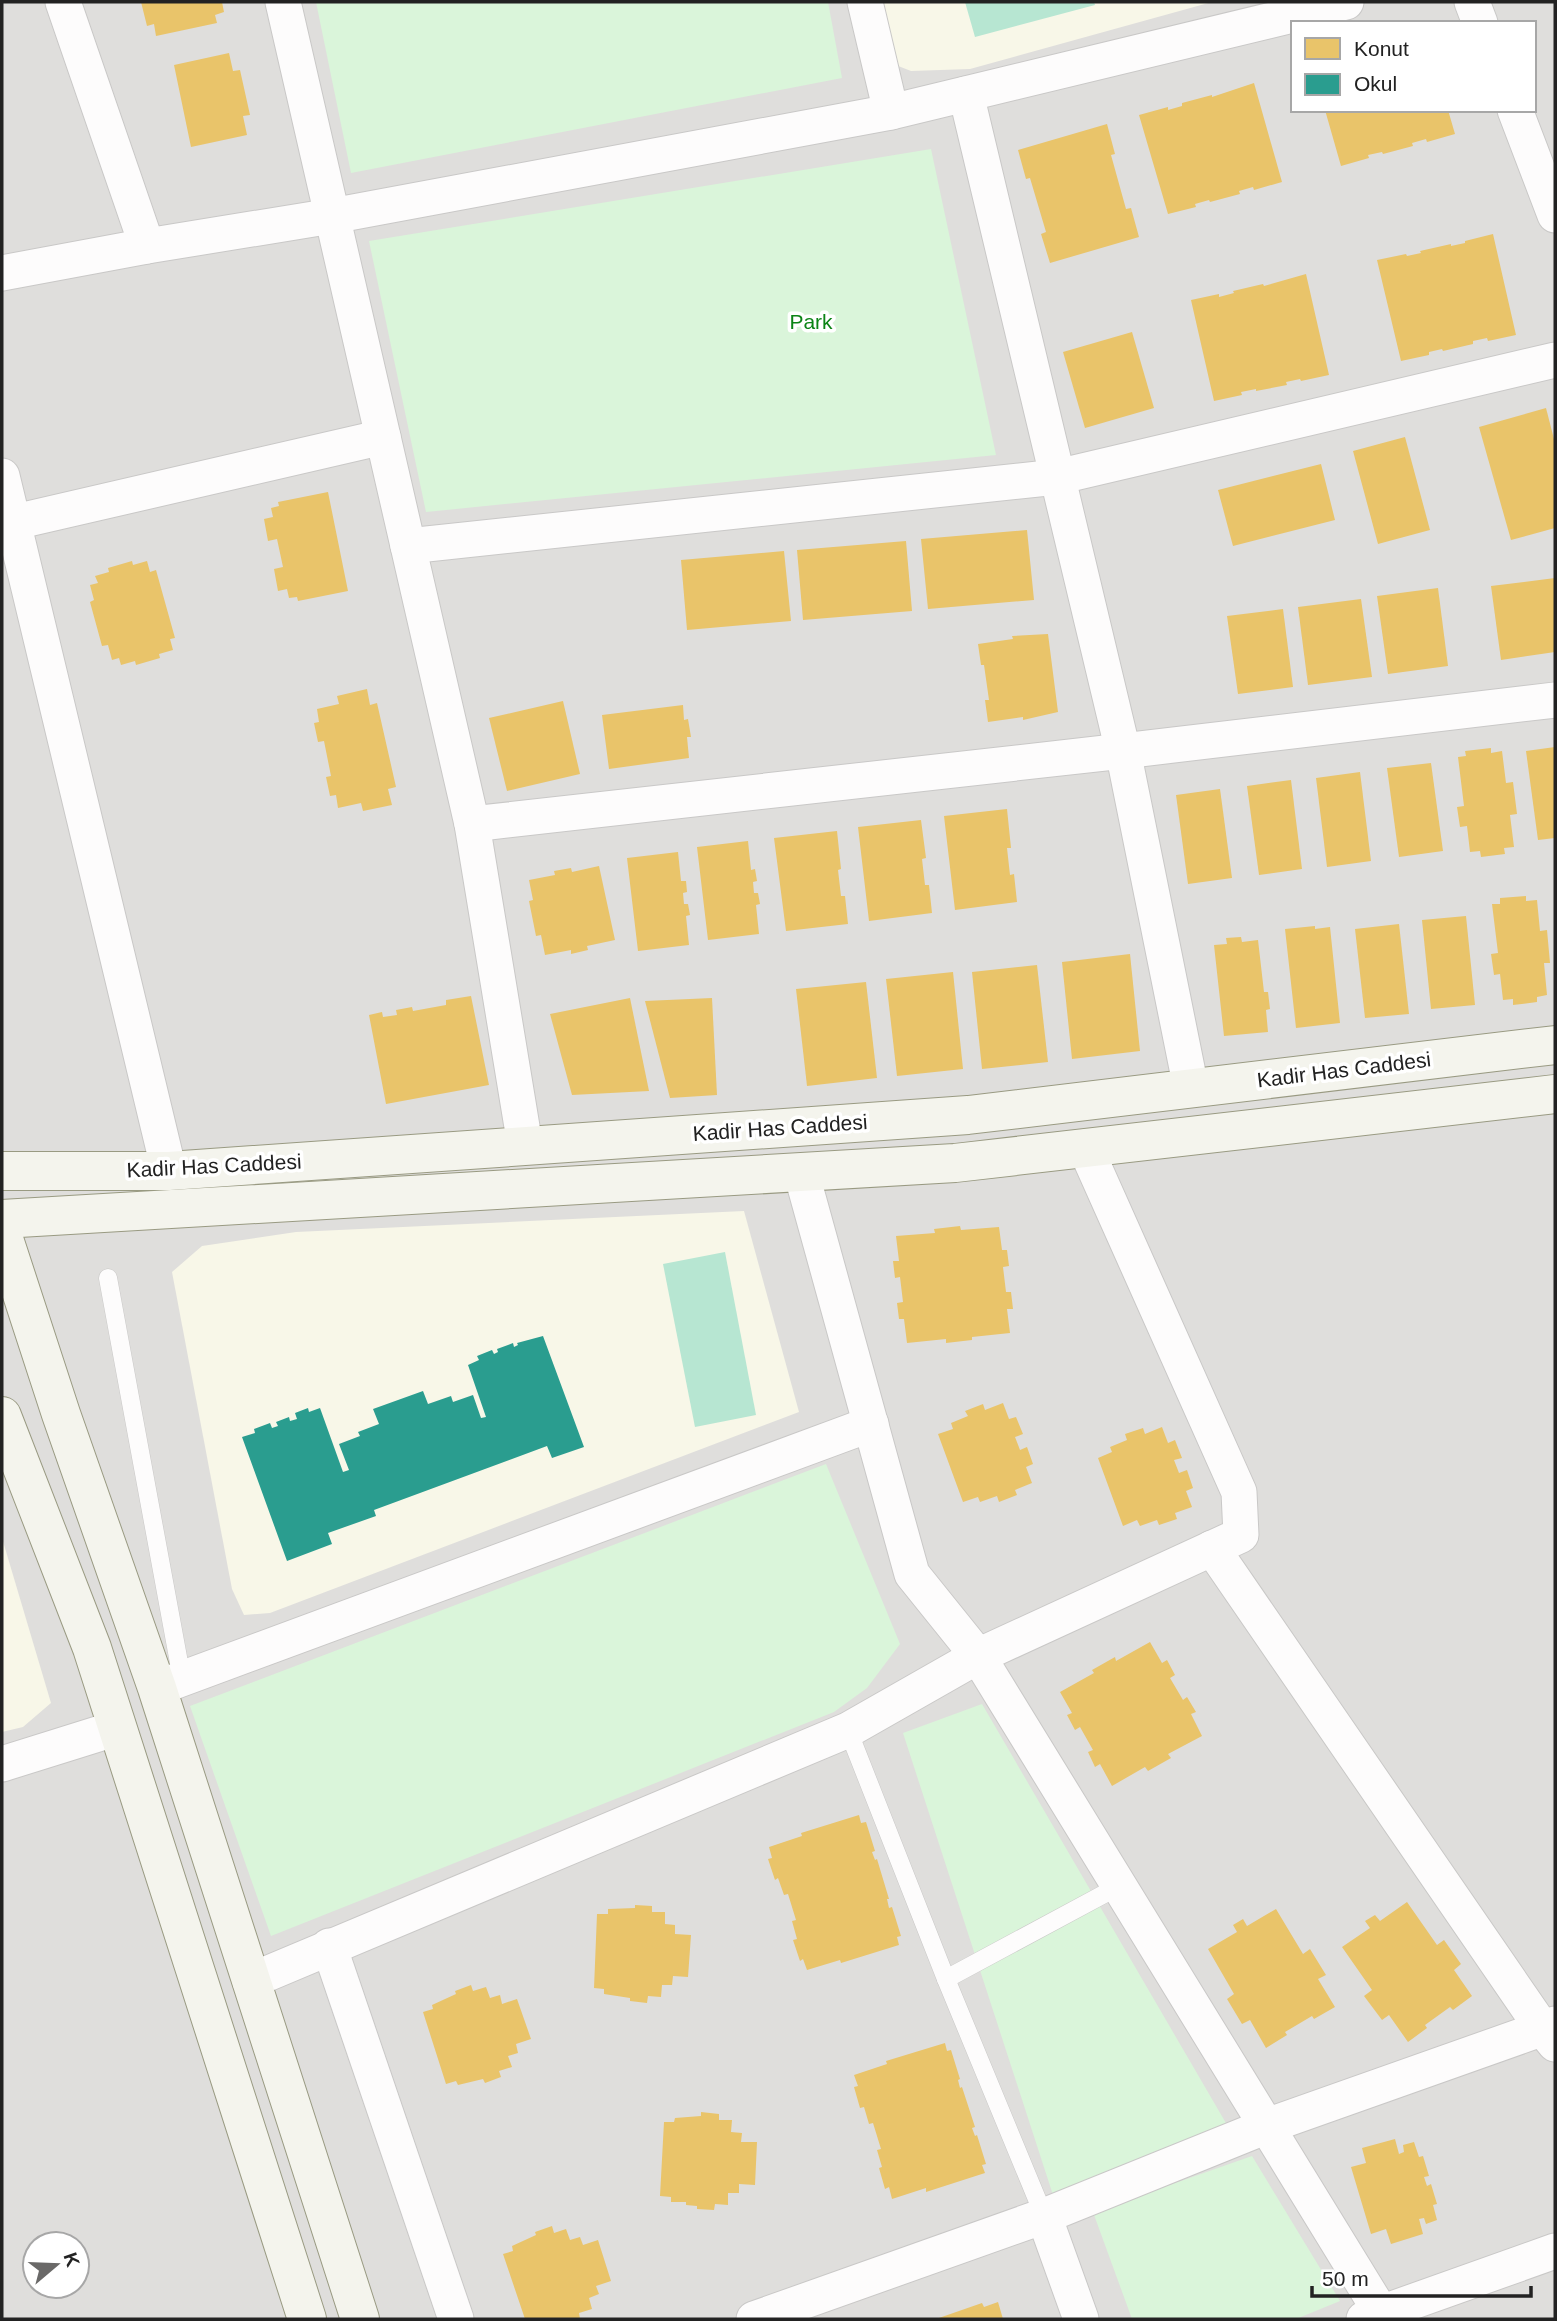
<svg xmlns="http://www.w3.org/2000/svg" width="1557" height="2321" font-family="Arial,sans-serif">
  <style>
    .residential { fill: #dfdedc; fill-rule: evenodd }
    .education { fill: #f8f7e8 }
    .park { fill: #daf5da }
    .pitch { fill: #b7e6d2 }
    .homes { fill: #e9c46a }
    .schools { fill: #2a9d8f }
    .lines { fill: none; stroke-linecap: round; stroke-linejoin: round }
    .lane-casing { stroke: #c9c8c7; stroke-width: 19 }
    .street-casing { stroke: #c9c8c7; stroke-width: 37 }
    .secondary-casing { stroke: #999a82; stroke-width: 40 }
    .lane { stroke: #fdfcfc; stroke-width: 18 }
    .street { stroke: #fdfcfc; stroke-width: 35 }
    .secondary { stroke: #f4f4ed; stroke-width: 38 }
    .labels { text-anchor: middle; stroke-width: 7; stroke-linejoin: round; paint-order: stroke }
    .park-label { font-size: 21px; fill: #0c8416; stroke: #fff }
    .street-label { font-size: 21px; fill: #222; stroke: #fff }
  </style>
  <rect width="100%" height="100%" fill="#f0eeeb"/>
  <path class="residential" d="M2 2H1555V2319H2ZM1293 23H1534V110H1293ZM35 2244H77V2286H35Z"/>
  <g class="education">
    <polygon points="874,2 1212,2 970,69 911,71 888,62"/>
    <polygon points="744,1211 799,1412 270,1613 244,1615 232,1589 172,1272 202,1246 296,1232"/>
    <polygon points="2,1538 51,1703 23,1727 2,1732"/>
  </g>
  <g class="park">
    <polygon points="316,2 828,2 842,78 351,173"/>
    <polygon points="931,149 996,455 426,512 369,241"/>
    <polygon points="826,1464 900,1644 867,1688 834,1712 271,1936 190,1706"/>
    <polygon points="982,1704 1230,2130 1053,2195 903,1733"/>
    <polygon points="1252,2156 1340,2301 1296,2319 1132,2319 1093,2212"/>
  </g>
  <g class="pitch">
    <polygon points="965,2 1094,2 1095,5 975,37"/>
    <polygon points="725,1252 756,1415 695,1427 663,1264"/>
  </g>
  <g class="homes">
    <polygon points="141,2 222,2 224,12 215,15 217,23 156,36 154,24 147,26"/>
    <polygon points="229,53 233,71 240,70 250,115 243,116 247,135 191,147 174,65"/>
    <polygon points="1254,83 1282,182 1254,190 1253,187 1239,191 1240,194 1210,202 1209,200 1195,204 1196,207 1168,214 1139,115 1168,107 1168,110 1182,106 1182,103 1212,95 1212,97"/>
    <polygon points="1325,110 1448,110 1455,134 1427,142 1426,139 1412,143 1413,146 1383,154 1382,152 1368,155 1369,158 1341,166"/>
    <polygon points="1107,124 1115,154 1111,155 1126,209 1131,208 1139,237 1050,263 1041,234 1046,232 1030,178 1026,179 1018,150"/>
    <polygon points="1493,234 1516,335 1488,341 1487,338 1473,341 1473,344 1443,351 1442,349 1429,352 1429,355 1401,361 1377,260 1406,254 1407,256 1421,253 1420,251 1451,244 1451,246 1465,243 1465,241"/>
    <polygon points="1306,274 1329,375 1301,381 1300,379 1286,382 1287,385 1256,391 1256,389 1241,392 1242,395 1214,401 1191,300 1219,294 1219,297 1234,293 1233,291 1263,284 1264,286"/>
    <polygon points="1132,332 1154,408 1085,428 1063,352"/>
    <polygon points="1546,408 1555,443 1555,528 1511,540 1479,427"/>
    <polygon points="1405,437 1430,530 1378,544 1353,451"/>
    <polygon points="1321,464 1335,520 1233,546 1218,490"/>
    <polygon points="328,492 348,591 298,601 297,597 289,598 287,589 278,591 274,569 283,567 277,539 268,541 264,519 273,517 271,508 279,506 278,502"/>
    <polygon points="1027,530 1034,600 928,609 921,539"/>
    <polygon points="906,541 912,611 803,620 797,550"/>
    <polygon points="784,551 791,621 687,630 681,560"/>
    <polygon points="132,561 133,565 147,561 150,572 156,570 175,638 170,639 173,650 159,654 160,658 136,665 135,661 121,665 119,658 112,660 108,645 102,646 90,602 94,600 90,585 98,583 95,576 109,572 108,568"/>
    <polygon points="1555,578 1555,652 1501,660 1491,586"/>
    <polygon points="1438,588 1448,666 1388,674 1377,596"/>
    <polygon points="1361,599 1372,677 1308,685 1298,607"/>
    <polygon points="1283,609 1293,687 1238,694 1227,616"/>
    <polygon points="1048,634 1058,712 1023,720 1023,717 988,722 985,700 989,700 984,665 981,665 978,644 1013,639 1012,636"/>
    <polygon points="367,689 370,705 377,703 396,787 388,789 392,805 363,811 361,803 338,808 336,795 330,796 326,777 331,776 324,741 318,742 314,723 319,722 317,709 339,704 337,696"/>
    <polygon points="563,701 580,774 507,791 489,718"/>
    <polygon points="683,705 684,720 688,719 691,737 687,737 689,758 609,769 602,715"/>
    <polygon points="1555,747 1555,838 1538,840 1526,751"/>
    <polygon points="1491,748 1491,753 1502,751 1506,783 1513,782 1517,814 1510,815 1514,847 1504,848 1505,854 1481,857 1480,851 1470,852 1467,826 1460,827 1457,807 1464,806 1458,757 1466,756 1465,751"/>
    <polygon points="1431,763 1443,851 1399,857 1387,768"/>
    <polygon points="1360,772 1371,861 1327,867 1316,778"/>
    <polygon points="1291,780 1302,869 1259,875 1247,786"/>
    <polygon points="1220,789 1232,878 1188,884 1176,795"/>
    <polygon points="1007,809 1011,848 1007,848 1010,875 1014,874 1017,902 955,910 944,816"/>
    <polygon points="921,820 926,858 922,859 925,885 929,885 932,913 869,921 858,827"/>
    <polygon points="837,831 841,869 838,870 841,896 845,896 848,924 786,931 774,838"/>
    <polygon points="748,841 751,870 755,869 757,881 753,882 754,893 758,893 760,904 756,905 759,934 708,940 697,847"/>
    <polygon points="678,852 681,881 686,881 687,892 683,893 684,904 688,904 690,915 686,916 689,945 638,951 627,858"/>
    <polygon points="599,866 615,940 587,946 588,950 571,954 571,950 545,955 541,935 536,936 529,901 533,900 529,880 555,875 554,871 571,868 572,872"/>
    <polygon points="1526,896 1526,901 1537,900 1540,931 1547,930 1550,963 1544,963 1547,995 1537,997 1537,1002 1513,1005 1513,999 1503,1000 1500,974 1494,975 1491,954 1498,953 1492,904 1500,904 1500,898"/>
    <polygon points="1466,916 1475,1005 1431,1009 1422,920"/>
    <polygon points="1399,924 1409,1014 1365,1018 1355,929"/>
    <polygon points="1315,926 1315,929 1330,927 1340,1023 1296,1028 1285,929"/>
    <polygon points="1241,937 1242,942 1258,940 1264,992 1268,992 1270,1009 1266,1010 1268,1032 1224,1036 1214,945 1227,944 1226,938"/>
    <polygon points="1130,954 1140,1051 1072,1059 1062,962"/>
    <polygon points="1037,965 1048,1062 982,1069 972,972"/>
    <polygon points="953,972 963,1069 897,1076 886,979"/>
    <polygon points="866,982 877,1078 807,1086 796,989"/>
    <polygon points="471,996 489,1085 386,1104 369,1015 382,1012 383,1017 397,1015 396,1010 412,1007 413,1011 446,1005 446,1000"/>
    <polygon points="630,998 649,1091 572,1095 550,1014"/>
    <polygon points="712,998 717,1095 670,1098 645,1001"/>
    <polygon points="960,1226 961,1230 999,1227 1002,1250 1007,1250 1009,1266 1003,1267 1006,1292 1011,1292 1013,1309 1007,1309 1010,1333 972,1337 972,1340 946,1343 946,1339 907,1343 904,1319 899,1319 897,1303 903,1302 900,1277 895,1278 893,1261 899,1261 896,1236 935,1233 934,1229"/>
    <polygon points="1003,1403 1009,1419 1016,1417 1023,1434 1015,1437 1020,1450 1027,1447 1033,1464 1026,1467 1032,1483 1015,1490 1017,1495 999,1502 997,1496 980,1502 978,1497 963,1502 938,1434 953,1429 951,1423 968,1416 965,1411 983,1404 985,1410"/>
    <polygon points="1162,1427 1168,1443 1175,1440 1182,1458 1174,1460 1179,1473 1187,1470 1193,1488 1186,1491 1192,1507 1175,1513 1177,1519 1159,1525 1157,1520 1140,1526 1137,1520 1123,1526 1098,1458 1112,1452 1110,1447 1127,1440 1125,1434 1143,1428 1145,1434"/>
    <polygon points="1150,1642 1162,1663 1167,1660 1175,1675 1170,1678 1183,1700 1187,1697 1196,1712 1191,1714 1202,1736 1168,1754 1171,1758 1148,1771 1145,1767 1112,1786 1100,1764 1095,1767 1088,1752 1093,1750 1080,1727 1075,1730 1067,1715 1072,1713 1060,1692 1094,1673 1092,1670 1115,1657 1116,1661"/>
    <polygon points="859,1815 861,1823 866,1822 875,1851 872,1852 875,1860 877,1859 889,1899 887,1899 889,1908 892,1907 901,1936 897,1937 899,1945 841,1963 840,1960 807,1970 803,1959 800,1961 793,1940 797,1939 792,1921 796,1920 788,1894 784,1895 778,1878 775,1880 768,1859 772,1858 769,1847 802,1836 801,1833"/>
    <polygon points="1407,1902 1437,1945 1444,1940 1461,1964 1454,1970 1472,1996 1453,2010 1450,2007 1425,2025 1427,2028 1408,2042 1389,2015 1382,2020 1364,1996 1372,1990 1342,1947 1370,1928 1365,1921 1375,1915 1380,1921"/>
    <polygon points="635,1905 652,1906 652,1912 665,1912 665,1924 675,1925 675,1934 691,1935 688,1977 673,1976 672,1985 662,1985 661,1997 648,1996 647,2003 630,2001 630,1998 604,1994 604,1989 594,1988 597,1914 608,1914 608,1909 635,1908"/>
    <polygon points="1276,1909 1303,1954 1310,1949 1326,1975 1318,1979 1335,2007 1314,2019 1312,2016 1285,2032 1287,2035 1266,2048 1250,2020 1242,2024 1227,1999 1234,1994 1208,1949 1237,1932 1233,1925 1243,1919 1247,1926"/>
    <polygon points="471,1985 473,1991 486,1987 490,1998 500,1995 502,2004 517,1999 531,2039 516,2044 518,2053 508,2056 512,2067 499,2071 501,2077 485,2083 483,2079 458,2085 456,2081 446,2084 423,2012 433,2009 432,2005 456,1994 455,1991"/>
    <polygon points="945,2043 947,2051 951,2050 960,2079 958,2080 960,2088 962,2087 975,2127 972,2128 975,2136 977,2135 986,2164 982,2165 985,2173 926,2192 926,2188 892,2199 889,2187 885,2189 879,2168 882,2167 877,2150 881,2149 873,2123 869,2124 864,2107 860,2108 854,2087 858,2086 854,2075 887,2064 886,2061"/>
    <polygon points="701,2112 719,2114 719,2120 732,2120 731,2132 742,2133 741,2142 757,2142 755,2185 739,2184 739,2193 728,2193 728,2205 715,2204 714,2210 697,2209 697,2206 686,2205 686,2202 671,2202 671,2197 660,2196 664,2122 674,2122 675,2118 701,2116"/>
    <polygon points="1395,2139 1399,2154 1404,2152 1403,2145 1414,2142 1419,2157 1423,2156 1429,2176 1424,2177 1427,2186 1431,2184 1437,2204 1433,2205 1437,2220 1426,2224 1424,2218 1419,2219 1423,2234 1391,2244 1386,2229 1371,2234 1351,2167 1366,2163 1362,2148"/>
    <polygon points="552,2226 554,2233 566,2229 570,2240 580,2237 583,2245 598,2240 611,2281 596,2286 599,2294 589,2298 592,2309 579,2313 580,2319 525,2319 503,2254 513,2251 512,2246 536,2235 535,2232"/>
    <polygon points="998,2302 1003,2319 936,2319 982,2303 984,2307"/>
  </g>
  <polygon class="schools" points="543,1336 584,1447 552,1458 547,1446 374,1510 376,1516 328,1533 332,1544 287,1561 242,1437 255,1433 254,1429 270,1423 272,1428 278,1426 276,1422 289,1417 290,1421 297,1419 295,1413 308,1408 309,1412 320,1408 343,1472 349,1470 339,1444 360,1436 358,1432 379,1424 373,1409 423,1391 428,1404 451,1396 453,1402 473,1395 481,1418 486,1417 468,1365 479,1360 477,1356 492,1350 494,1354 498,1352 497,1349 513,1343 514,1347 518,1345 517,1343"/>
  <g class="lines">
    <defs>
      <g id="lane">
        <polyline points="108,1278 182,1679"/>
        <polyline points="848,1730 946,1979 1044,2216"/>
        <polyline points="946,1979 1119,1886"/>
      </g>
      <g id="street">
        <polyline points="63,2 147,246"/>
        <polyline points="283,2 472,824 525,1145"/>
        <polyline points="865,2 891,112"/>
        <polyline points="1472,2 1480,23"/>
        <polyline points="966,94 1123,751 1191,1088"/>
        <polyline points="1515,110 1555,215"/>
        <polyline points="2,273 147,246 332,216 891,112 1346,2"/>
        <polyline points="2,476 169,1171"/>
        <polyline points="2,525 383,437"/>
        <polyline points="408,546 1057,477 1555,360"/>
        <polyline points="472,824 1123,751 1555,700"/>
        <polyline points="801,1172 912,1574 978,1656 1385,2319"/>
        <polyline points="1212,1548 1542,2028 1555,2044"/>
        <polyline points="157,1688 871,1424"/>
        <polyline points="2,1764 117,1728"/>
        <polyline points="329,1946 456,2319"/>
        <polyline points="250,1981 848,1730 978,1656 1241,1535 1239,1492 1085,1147"/>
        <polyline points="1044,2216 1081,2319"/>
        <polyline points="754,2319 1044,2216 1267,2126 1555,2024"/>
        <polyline points="1364,2319 1555,2251"/>
      </g>
      <g id="secondary">
        <polyline points="2,1171 169,1171 968,1115 1555,1045"/>
        <polyline points="2,1219 955,1163 1555,1094"/>
        <polyline points="2,1233 61,1414 157,1688 360,2319"/>
        <polyline points="2,1416 92,1648 307,2319"/>
      </g>
    </defs>
    <use href="#lane" class="lane-casing"/>
    <use href="#street" class="street-casing"/>
    <use href="#secondary" class="secondary-casing"/>
    <use href="#lane" class="lane"/>
    <use href="#street" class="street"/>
    <use href="#secondary" class="secondary"/>
  </g>
  <g class="labels">
    <g class="park-label">
      <text x="811" y="329">Park</text>
    </g>
    <g class="street-label">
      <text transform="translate(1344 1070) rotate(-7)" y="7">Kadir Has Caddesi</text>
      <text transform="translate(780 1128) rotate(-4)" y="7">Kadir Has Caddesi</text>
      <text transform="translate(214 1166) rotate(-3)" y="7">Kadir Has Caddesi</text>
    </g>
  </g>
  <rect width="1557" height="2321" fill="none" stroke="#222222" stroke-width="7"/>
  <rect x="1291" y="21" width="245" height="91" fill="#ffffff" stroke="#a7a7a7" stroke-width="2"/>
  <rect x="1305" y="38" width="35" height="21" fill="#e9c46a" stroke="#a7a7a7" stroke-width="2"/>
  <text x="1354" y="56" font-size="21" fill="#222222">Konut</text>
  <rect x="1305" y="74" width="35" height="21" fill="#2a9d8f" stroke="#a7a7a7" stroke-width="2"/>
  <text x="1354" y="91" font-size="21" fill="#222222">Okul</text>
  <g transform="translate(56 2265) rotate(71)"><circle r="33" fill="#ffffff" stroke="#a7a7a7" stroke-width="2"/>
  <path d="M0-5L12 26L0 18L-12 26Z" fill="#6a6968"/>
  <text y="-10" font-size="19" font-weight="bold" text-anchor="middle" fill="#222222">K</text>
  </g>
  <path d="M1312 2286v10h219v-10" fill="none" stroke="#222222" stroke-width="3.5"/>
  <text x="1322" y="2286" font-size="21" fill="#222222" stroke="#ffffff" stroke-width="5" paint-order="stroke">50 m</text>
</svg>
